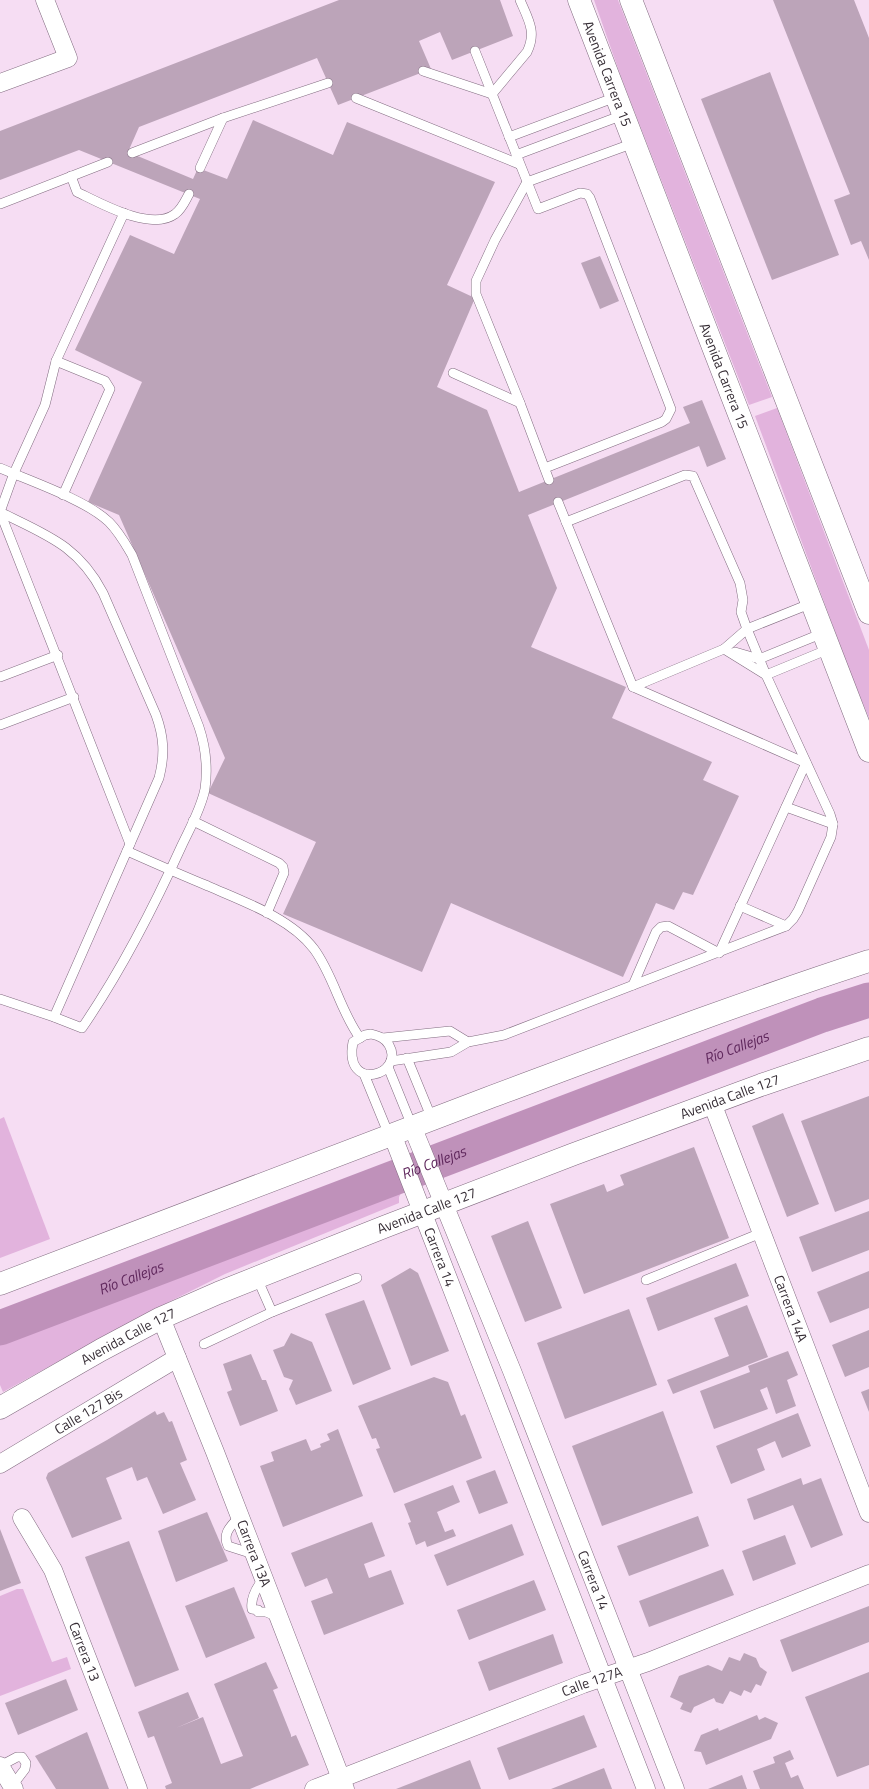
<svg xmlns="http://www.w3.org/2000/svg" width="869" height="1789" font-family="'Titillium Web',sans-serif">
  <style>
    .green { fill: #e2b3dd }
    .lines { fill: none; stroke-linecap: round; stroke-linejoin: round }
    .river { stroke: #bf91ba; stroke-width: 35 }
    .building { fill: #bca4b9 }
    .service-casing { stroke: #826c80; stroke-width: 10 }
    .minor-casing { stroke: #826c80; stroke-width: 19 }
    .secondary-casing { stroke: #826c80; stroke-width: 23 }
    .primary-casing { stroke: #826c80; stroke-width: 23 }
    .service { stroke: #fff; stroke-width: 9 }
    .minor { stroke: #fff; stroke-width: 18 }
    .secondary { stroke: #fff; stroke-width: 22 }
    .primary { stroke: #fff; stroke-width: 22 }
    .labels { text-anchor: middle; stroke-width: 3; stroke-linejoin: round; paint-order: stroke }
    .street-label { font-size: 14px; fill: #372e36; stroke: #fff }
    .water-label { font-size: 15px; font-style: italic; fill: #60285d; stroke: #fff }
  </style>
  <rect width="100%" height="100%" fill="#f6ddf3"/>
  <g class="green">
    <polygon points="594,0 618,0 772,397 749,405 621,77"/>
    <polygon points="777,408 869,650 869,718 850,672 755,416"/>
    <polygon points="4,1117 50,1239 0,1258 0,1119"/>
    <polygon points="402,1191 399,1197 399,1203 225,1274 139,1317 3,1392 0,1385 0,1345"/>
    <polygon points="17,1589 23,1589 52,1662 67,1657 71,1669 0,1696 0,1596"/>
  </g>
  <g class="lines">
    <path class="river" id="s1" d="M0 1328 701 1061 822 1015 869 1000"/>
  </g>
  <g class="building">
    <polygon points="339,0 500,0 513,36 452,60 440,32 419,41 431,69 338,105 317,58 139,127 128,152 193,179 198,168 227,179 253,120 333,155 347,122 495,182 447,285 475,298 437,387 487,410 519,492 690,423 683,407 702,400 726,459 707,467 699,446 528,515 557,588 531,647 626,687 612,718 712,762 703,780 739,796 693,895 683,892 674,910 656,903 623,977 451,903 422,972 283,914 316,842 208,793 225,758 119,515 88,502 142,382 75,350 130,235 174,254 200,199 79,150 0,180 0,131"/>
    <polygon points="773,0 854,0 869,38 869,260 861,241 851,245 834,200 850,194"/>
    <polygon points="770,72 839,255 772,280 701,99"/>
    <polygon points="600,256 619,301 600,309 581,263"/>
    <polygon points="869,1096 869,1199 835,1212 801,1121"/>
    <polygon points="783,1113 819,1204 787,1217 752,1126"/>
    <polygon points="694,1147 729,1238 584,1294 550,1204 604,1184 607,1192 624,1185 620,1175"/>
    <polygon points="869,1211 869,1250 812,1272 799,1237"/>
    <polygon points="528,1221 562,1308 525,1322 491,1236"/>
    <polygon points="736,1263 749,1296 658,1331 646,1298"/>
    <polygon points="410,1268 418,1273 449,1351 411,1366 381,1285"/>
    <polygon points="869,1271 869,1308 830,1323 817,1292"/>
    <polygon points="364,1300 391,1369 353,1385 325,1314"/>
    <polygon points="747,1305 768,1357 673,1394 667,1380 729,1356 714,1318"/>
    <polygon points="629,1309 657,1385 565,1419 537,1343"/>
    <polygon points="869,1330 869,1367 845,1377 832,1345"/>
    <polygon points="291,1333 312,1342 332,1391 296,1405 289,1389 293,1380 284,1377 273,1350 284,1346"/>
    <polygon points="788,1351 798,1375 787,1380 796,1406 776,1414 767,1387 760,1390 768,1409 714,1429 700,1391 750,1372 748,1366"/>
    <polygon points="251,1354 262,1380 266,1380 278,1411 240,1426 227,1392 232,1390 223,1364"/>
    <polygon points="434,1377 448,1382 461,1416 465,1414 482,1458 394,1493 376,1449 380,1448 376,1438 372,1439 358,1406"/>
    <polygon points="869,1389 869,1412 861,1392"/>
    <polygon points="155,1411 157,1415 164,1412 169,1422 172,1421 187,1460 180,1463 196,1500 163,1514 147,1477 137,1481 132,1467 106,1478 122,1519 72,1538 46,1478 48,1473 107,1440 110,1447 107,1440"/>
    <polygon points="663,1411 693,1493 602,1526 572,1446"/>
    <polygon points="798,1413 811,1446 782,1458 775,1441 757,1449 765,1470 731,1484 716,1446"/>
    <polygon points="338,1429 363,1496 283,1527 260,1466 274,1461 271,1452 306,1439 311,1451 321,1447 320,1444 330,1440 327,1434"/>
    <polygon points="495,1470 508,1503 479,1514 466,1481"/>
    <polygon points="801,1478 803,1485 821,1478 843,1535 811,1548 793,1505 754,1520 747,1499"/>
    <polygon points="453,1485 460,1502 437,1512 445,1532 453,1529 456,1536 427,1547 425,1541 416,1545 408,1523 411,1522 404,1504"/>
    <polygon points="207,1512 228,1561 176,1582 158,1531"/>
    <polygon points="698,1516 709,1546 629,1576 617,1546"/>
    <polygon points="372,1522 385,1556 364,1564 369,1578 391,1570 404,1604 324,1635 311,1601 333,1593 327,1578 305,1587 291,1553"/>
    <polygon points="512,1524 524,1555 447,1586 434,1555"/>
    <polygon points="0,1529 21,1583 0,1591"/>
    <polygon points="785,1535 796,1564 753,1581 742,1551"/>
    <polygon points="129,1541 179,1670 135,1687 85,1557"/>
    <polygon points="723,1569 734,1595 649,1627 639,1601"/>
    <polygon points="534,1580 546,1610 469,1640 457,1610"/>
    <polygon points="234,1587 255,1638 206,1658 185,1606"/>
    <polygon points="869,1606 869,1642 792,1672 780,1640"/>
    <polygon points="553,1634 563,1663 489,1691 478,1662"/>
    <polygon points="744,1653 756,1658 760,1667 767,1672 761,1686 756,1684 751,1693 744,1690 741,1696 730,1691 723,1704 716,1702 714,1698 694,1707 691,1713 680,1709 683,1703 670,1697 679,1676 708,1665 722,1671 729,1657 740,1661"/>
    <polygon points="266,1662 278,1688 273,1690 291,1735 291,1737 296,1735 309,1765 250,1789 166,1789 165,1786 172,1783 154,1736 148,1738 138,1712 188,1692 199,1718 176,1728 203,1717 221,1764 243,1756 214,1684"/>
    <polygon points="869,1672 869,1765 837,1777 805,1697"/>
    <polygon points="66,1679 78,1710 18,1735 5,1703"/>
    <polygon points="584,1715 597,1747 509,1780 497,1748"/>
    <polygon points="757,1715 759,1720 765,1717 778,1723 771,1739 706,1765 701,1752 694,1751 701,1735 718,1728 719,1731"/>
    <polygon points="87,1732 109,1789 56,1789 35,1756"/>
    <polygon points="790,1750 794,1759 785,1763 791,1778 798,1775 804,1789 760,1789 753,1771 775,1763 773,1757"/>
    <polygon points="470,1760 481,1789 396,1789"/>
    <polygon points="604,1768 612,1789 551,1789"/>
    <polygon points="742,1775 747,1789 708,1789"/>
  </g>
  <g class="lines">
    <defs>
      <g id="service">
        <polyline points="475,51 538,209 580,193 587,194 590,198 671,409 666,419 662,422 545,468"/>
        <path d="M423 71 492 94 527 52C537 32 528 19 520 0"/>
        <polyline points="356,98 519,164"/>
        <polyline points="509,137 616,97"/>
        <polyline points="132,153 223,118 328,83"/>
        <polyline points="516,155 623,115"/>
        <polyline points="200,168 223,118"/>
        <path d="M71 176 77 192C100 203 151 232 175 214 182 209 185 201 189 194"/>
        <polyline points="0,204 108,162"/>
        <polyline points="124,213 56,361 45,405 14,473 0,512 130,844"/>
        <polyline points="56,361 105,381 110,389 63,495"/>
        <polyline points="453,373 520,403"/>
        <path d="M0 468C30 481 86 500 109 522 119 532 125 543 132 555L199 727C206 748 208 767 205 789 201 809 190 828 182 845 153 909 121 971 82 1028L54 1017 0 999"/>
        <polyline points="549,480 520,403 476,294 476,281 495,240 527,182 634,143"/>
        <polyline points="558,502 633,687 806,763"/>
        <path d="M0 512C46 535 78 545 103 593L156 715C164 737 165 755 159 778L54 1017"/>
        <polyline points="724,649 747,629 812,603"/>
        <polyline points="735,652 759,659 823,633"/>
        <polyline points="766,675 829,649"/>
        <polyline points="0,677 58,655"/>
        <polyline points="633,687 724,649 766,675"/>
        <polyline points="0,725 74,697"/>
        <polyline points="786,807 833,824"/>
        <polyline points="193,821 279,863 283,867 284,873 267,913"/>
        <path d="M127 851C154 863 181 875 208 886 242 901 291 918 314 949 334 976 340 1011 360 1038"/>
        <polyline points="740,906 786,926"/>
        <polyline points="719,953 806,763"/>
        <polyline points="633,985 656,932 661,927 668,926 719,953"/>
        <path d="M371 1034C379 1036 385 1038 389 1045 406 1075 343 1094 353 1042L365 1035Z"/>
        <polyline points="383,1038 450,1031 468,1042"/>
        <polyline points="407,1058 432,1119"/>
        <polyline points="391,1061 451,1052 468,1042 504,1035 786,926 793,919 798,911 831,837 833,824 830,814 766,675 747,629 741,612 743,600 740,583 693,476 685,475 566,522"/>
        <polyline points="388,1067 412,1126"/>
        <polyline points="364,1074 389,1135"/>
        <polyline points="257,1278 272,1312"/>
        <polyline points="646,1280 761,1233"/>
        <polyline points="204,1344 272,1312 357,1278"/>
        <path d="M239 1517C231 1526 222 1533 228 1546L253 1554"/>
        <path d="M263 1579C257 1587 250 1598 252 1609L258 1610V1612H266L278 1617"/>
        <polyline points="0,1766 17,1757 22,1757 26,1763 25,1769 12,1786"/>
      </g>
      <g id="minor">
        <polyline points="0,83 68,58 45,0"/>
        <path id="s2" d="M712 1103 869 1513"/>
        <path id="s3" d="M412 1126 512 1371 675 1789"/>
        <path id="s4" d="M392 1134 646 1789"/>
        <path id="s5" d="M161 1318 215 1452 345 1789"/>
        <path id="s6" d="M0 1464 177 1358"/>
        <path id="s7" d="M22 1518 53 1570 138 1789"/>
        <polyline points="0,1766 14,1789"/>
        <path id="s8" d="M314 1789 583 1684 648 1662 869 1574"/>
      </g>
      <g id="secondary">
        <path id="s9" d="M579 0 869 751"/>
        <polyline points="631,0 869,613"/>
      </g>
      <g id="primary">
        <path d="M0 1284C162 1221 325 1160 488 1098 614 1051 740 1003 869 961"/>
        <path id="s10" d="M0 1408 101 1350 161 1318 218 1293 384 1227 574 1154 761 1085 869 1048"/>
      </g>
    </defs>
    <use href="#service" class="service-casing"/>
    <use href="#minor" class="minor-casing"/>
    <use href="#secondary" class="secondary-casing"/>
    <use href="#primary" class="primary-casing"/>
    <use href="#service" class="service"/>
    <use href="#minor" class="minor"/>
    <use href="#secondary" class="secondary"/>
    <use href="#primary" class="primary"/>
  </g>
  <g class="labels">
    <g class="street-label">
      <text dy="5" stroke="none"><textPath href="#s9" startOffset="79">Avenida Carrera 15</textPath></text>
      <text dy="5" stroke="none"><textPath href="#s9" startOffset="403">Avenida Carrera 15</textPath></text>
      <text dy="5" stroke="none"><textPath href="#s10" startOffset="795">Avenida Calle 127</textPath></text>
      <text dy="5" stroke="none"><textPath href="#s10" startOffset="471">Avenida Calle 127</textPath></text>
      <text dy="5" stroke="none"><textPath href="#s4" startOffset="132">Carrera 14</textPath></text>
      <text dy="5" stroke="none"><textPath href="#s2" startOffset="220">Carrera 14A</textPath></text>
      <text dy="5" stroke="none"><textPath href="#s10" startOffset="147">Avenida Calle 127</textPath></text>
      <text dy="5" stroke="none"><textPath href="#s6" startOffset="103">Calle 127 Bis</textPath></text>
      <text dy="5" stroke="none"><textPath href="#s5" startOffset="253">Carrera 13A</textPath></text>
      <text dy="5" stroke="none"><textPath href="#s3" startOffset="489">Carrera 14</textPath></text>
      <text dy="5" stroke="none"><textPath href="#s7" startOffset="148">Carrera 13</textPath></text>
      <text dy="5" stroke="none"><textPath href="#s8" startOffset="298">Calle 127A</textPath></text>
    </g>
    <g class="water-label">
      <text dy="5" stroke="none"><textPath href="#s1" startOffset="788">Río Callejas</textPath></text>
      <text dy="5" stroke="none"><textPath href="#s1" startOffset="464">Río Callejas</textPath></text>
      <text dy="5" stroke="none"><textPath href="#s1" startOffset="140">Río Callejas</textPath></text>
    </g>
  </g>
</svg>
